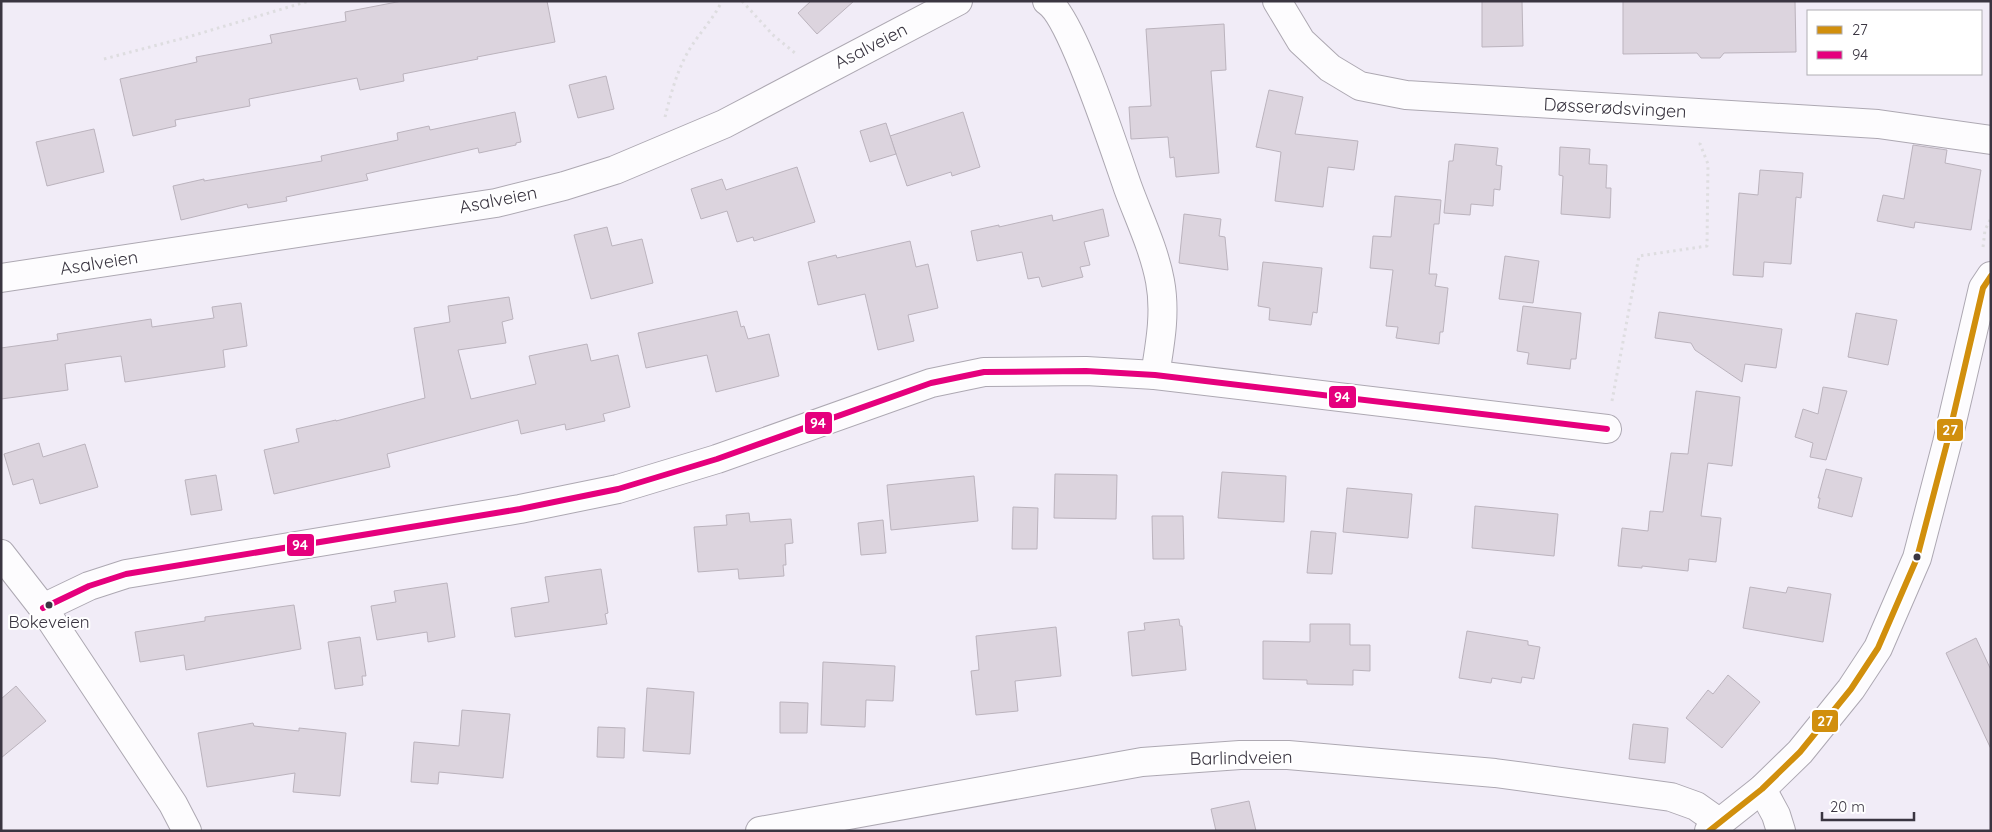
<svg xmlns="http://www.w3.org/2000/svg" width="1992" height="832" font-family="Quicksand,sans-serif">
  <style>
    .building { fill: #dcd4de; stroke: #bbb3bd }
    .lines { fill: none; stroke-linecap: round; stroke-linejoin: round }
    .street-casing { stroke: #ada8b2; stroke-width: 30 }
    .path { stroke: #dedde0; stroke-width: 3; stroke-dasharray: 2.5 4; stroke-linecap: butt }
    .street { stroke: #fdfcfe; stroke-width: 28 }
    .bus-1-casing { stroke: #fff; stroke-width: 10 }
    .bus-2-casing { stroke: #fff; stroke-width: 10 }
    .bus-1 { stroke: #d18f0d; stroke-width: 6 }
    .bus-2 { stroke: #e5007d; stroke-width: 6 }
    .bus-dot { fill: #3a3541; stroke: #fff; stroke-width: 2 }
    .labels { text-anchor: middle; stroke-width: 4; stroke-linejoin: round; paint-order: stroke }
    .bus-label { font-size: 17px; fill: #3a3541; stroke: #fff }
    .street-label { font-size: 18px; fill: #3a3541; stroke: #fff }
    .line-badge { stroke: #fff; stroke-width: 2 }
    .badge-label { font-size: 14px; text-anchor: middle; font-weight: bold; fill: #fff }
  </style>
  <rect width="100%" height="100%" fill="#f1ecf7"/>
  <g class="building">
    <polygon points="402,1 547,1 555,42 477,57 478,59 403,74 404,81 360,90 357,78 249,99 250,106 175,120 176,126 133,136 120,79 197,62 196,57 272,43 270,35 346,21 345,12"/>
    <polygon points="811,1 854,1 817,34 798,13"/>
    <polygon points="1482,1 1522,1 1523,46 1482,47"/>
    <polygon points="1623,1 1795,1 1796,52 1724,53 1720,58 1701,58 1697,53 1623,54"/>
    <polygon points="1224,24 1226,70 1211,71 1219,173 1176,177 1174,157 1170,158 1168,137 1131,139 1129,107 1151,106 1146,29"/>
    <polygon points="606,76 614,109 578,118 569,85"/>
    <polygon points="1269,90 1303,97 1295,134 1358,141 1354,170 1328,167 1323,207 1275,201 1281,152 1256,147"/>
    <polygon points="515,112 521,142 516,143 516,145 479,153 478,148 366,174 368,180 286,197 287,201 248,208 247,204 181,220 173,186 204,179 204,181 322,161 321,156 398,140 397,133 429,126 430,130"/>
    <polygon points="963,112 980,167 952,176 951,172 907,186 890,136"/>
    <polygon points="886,123 896,154 870,162 860,131"/>
    <polygon points="94,129 104,172 47,186 36,142"/>
    <polygon points="1455,144 1498,148 1496,165 1502,166 1500,190 1494,189 1493,206 1471,204 1470,215 1444,213 1449,161 1453,161"/>
    <polygon points="1913,145 1947,150 1945,163 1981,170 1971,230 1915,222 1914,228 1877,221 1883,195 1904,199"/>
    <polygon points="1560,147 1590,149 1589,164 1607,165 1606,188 1611,188 1610,218 1561,214 1563,176 1559,175"/>
    <polygon points="797,167 815,222 754,241 753,237 737,242 727,211 701,219 691,189 722,179 726,190"/>
    <polygon points="1760,170 1803,173 1801,198 1796,197 1791,264 1764,262 1763,277 1733,275 1739,193 1758,195"/>
    <polygon points="1395,196 1441,200 1439,224 1434,224 1429,274 1437,274 1435,286 1448,288 1443,332 1440,332 1439,344 1396,338 1398,327 1386,326 1393,270 1370,268 1373,236 1391,237"/>
    <polygon points="1103,209 1109,236 1084,242 1090,265 1080,267 1083,277 1042,287 1039,277 1028,279 1022,252 977,261 971,231 999,225 999,227 1052,215 1053,221"/>
    <polygon points="1184,214 1221,219 1219,236 1225,237 1228,270 1179,263"/>
    <polygon points="607,227 612,246 642,239 653,283 591,299 574,235"/>
    <polygon points="910,241 916,267 928,264 938,308 908,315 914,341 878,350 865,294 818,305 808,262 836,255 837,258"/>
    <polygon points="1505,256 1539,261 1533,303 1499,299"/>
    <polygon points="1263,262 1322,268 1317,313 1313,312 1311,325 1269,320 1270,308 1258,306"/>
    <polygon points="509,297 513,319 502,322 506,343 458,350 471,399 536,384 529,356 587,344 591,361 618,355 630,407 603,414 605,421 566,430 565,424 521,434 518,420 387,454 390,467 274,494 264,450 299,442 296,429 336,420 336,421 425,398 414,328 450,322 448,306"/>
    <polygon points="241,303 247,346 223,350 225,367 125,382 121,356 65,364 68,390 1,399 1,348 58,340 57,334 151,319 152,327 214,318 212,307"/>
    <polygon points="1523,306 1581,313 1576,359 1571,359 1570,369 1527,364 1529,353 1517,351"/>
    <polygon points="737,311 741,327 744,326 748,339 769,334 779,376 716,392 707,355 646,368 638,333"/>
    <polygon points="1659,312 1782,329 1776,368 1745,364 1742,382 1695,350 1691,343 1655,338"/>
    <polygon points="1856,313 1897,320 1888,365 1848,357"/>
    <polygon points="1823,387 1847,391 1826,460 1810,457 1813,443 1795,437 1803,409 1818,414"/>
    <polygon points="1696,391 1740,397 1732,466 1708,463 1701,516 1721,518 1716,562 1689,559 1688,571 1642,566 1642,568 1618,566 1622,528 1648,531 1650,511 1663,512 1671,453 1688,454"/>
    <polygon points="39,443 43,457 85,444 98,487 40,504 33,479 13,485 4,454"/>
    <polygon points="1826,469 1862,478 1852,517 1818,508 1820,498 1818,498"/>
    <polygon points="1222,472 1286,476 1284,522 1218,518"/>
    <polygon points="1055,474 1117,475 1116,519 1054,518"/>
    <polygon points="216,475 222,510 191,515 185,480"/>
    <polygon points="974,476 978,521 891,530 887,485"/>
    <polygon points="1347,488 1412,494 1408,538 1343,532"/>
    <polygon points="1475,506 1558,514 1554,556 1472,548"/>
    <polygon points="1013,507 1038,508 1037,549 1012,549"/>
    <polygon points="749,513 750,522 791,519 793,543 785,544 786,565 783,565 784,576 739,579 738,569 698,572 694,527 727,525 726,515"/>
    <polygon points="1152,516 1183,516 1184,559 1153,559"/>
    <polygon points="883,520 886,553 861,555 858,523"/>
    <polygon points="1311,531 1336,533 1332,574 1307,573"/>
    <polygon points="601,569 608,613 605,614 607,624 515,637 511,608 549,602 545,577"/>
    <polygon points="447,583 455,637 428,642 427,632 377,640 371,606 396,602 394,591"/>
    <polygon points="1750,587 1786,593 1788,587 1831,594 1823,642 1743,628"/>
    <polygon points="294,605 301,649 186,670 184,655 140,662 135,632 205,621 205,617"/>
    <polygon points="1179,619 1180,626 1182,626 1186,670 1132,676 1128,632 1145,630 1144,623"/>
    <polygon points="1310,624 1350,624 1350,645 1370,645 1370,671 1353,670 1353,685 1307,684 1307,680 1263,679 1263,641 1310,642"/>
    <polygon points="1056,627 1061,676 1015,681 1018,711 976,715 971,671 979,670 976,636"/>
    <polygon points="1467,631 1528,641 1528,645 1540,647 1534,679 1522,677 1521,683 1492,678 1491,683 1459,678"/>
    <polygon points="360,637 366,676 362,676 363,685 335,689 328,642"/>
    <polygon points="1976,638 1991,670 1991,749 1946,653"/>
    <polygon points="823,662 895,666 893,701 866,700 865,727 821,725"/>
    <polygon points="1728,675 1760,702 1722,748 1686,718 1708,690 1713,694"/>
    <polygon points="16,686 46,721 1,758 1,699"/>
    <polygon points="647,688 694,692 690,754 643,751"/>
    <polygon points="780,702 808,703 807,733 780,733"/>
    <polygon points="462,710 510,714 503,778 439,772 438,784 411,782 414,742 459,746"/>
    <polygon points="253,723 254,726 299,731 299,728 346,733 340,796 293,792 295,773 207,787 198,733"/>
    <polygon points="1633,724 1668,728 1665,763 1629,759"/>
    <polygon points="598,727 625,728 624,758 597,757"/>
    <polygon points="1249,801 1256,831 1216,831 1211,809"/>
  </g>
  <g class="lines">
    <defs>
      <g id="street">
        <path d="M1047 1C1072 17 1116 154 1128 188 1139 218 1154 249 1160 281 1166 313 1160 344 1155 375"/>
        <polyline points="1277,1 1301,41 1330,68 1360,86 1406,95 1878,124 1991,140"/>
        <polyline points="1,278 496,203 564,186 615,170 724,124 958,1"/>
        <polyline points="1,554 43,608 173,804 187,831"/>
        <polyline points="43,608 89,586 126,574 520,509 618,489 717,459 931,383 984,372 1086,371 1155,375 1607,429"/>
        <polyline points="1762,789 1776,815 1781,831"/>
        <polyline points="760,831 1142,762 1240,755 1288,755 1495,773 1671,797 1696,806 1720,823"/>
        <polyline points="1709,831 1762,789 1800,752 1851,689 1878,648 1917,558 1947,443 1983,288 1991,276"/>
      </g>
    </defs>
    <use href="#street" class="street-casing"/>
    <g class="path">
      <polyline points="742,1 773,35 795,53"/>
      <polyline points="104,59 188,37 309,1"/>
      <path d="M665 117C671 93 678 67 691 47 701 31 714 18 722 1"/>
      <polyline points="1983,247 1985,230 1991,218"/>
      <polyline points="1612,401 1639,256 1707,246 1708,164 1700,144 1701,141"/>
    </g>
    <use href="#street" class="street"/>
    <defs>
      <polyline id="bus-1" points="1709,831 1762,789 1800,752 1851,689 1878,648 1917,558 1947,443 1983,288 1991,276"/>
      <polyline id="bus-2" points="43,608 89,586 126,574 520,509 618,489 717,459 931,383 984,372 1086,371 1155,375 1607,429"/>
    </defs>
    <use href="#bus-1" class="bus-1-casing"/>
    <use href="#bus-2" class="bus-2-casing"/>
    <use href="#bus-1" class="bus-1"/>
    <use href="#bus-2" class="bus-2"/>
  </g>
  <g class="bus-dot">
    <circle cx="1917" cy="557" r="4.5"/>
    <circle cx="49" cy="605" r="4.5"/>
  </g>
  <g class="labels">
    <g class="bus-label">
      <text x="49" y="628">Bokeveien</text>
    </g>
    <g class="street-label">
      <text transform="translate(871 46) rotate(-27)" y="6">Asalveien</text>
      <text transform="translate(1615 108) rotate(3)" y="6">Døsserødsvingen</text>
      <text transform="translate(498 200) rotate(-11)" y="6">Asalveien</text>
      <text transform="translate(99 263) rotate(-9)" y="6">Asalveien</text>
      <text transform="translate(1241 758) rotate(-1)" y="6">Barlindveien</text>
    </g>
  </g>
  <g class="line-badge">
    <rect x="1328" y="385" width="29" height="24" rx="5" fill="#e5007d"/>
    <rect x="804" y="411" width="29" height="24" rx="5" fill="#e5007d"/>
    <rect x="1936" y="418" width="28" height="24" rx="5" fill="#d18f0d"/>
    <rect x="286" y="533" width="29" height="24" rx="5" fill="#e5007d"/>
    <rect x="1811" y="709" width="28" height="24" rx="5" fill="#d18f0d"/>
  </g>
  <g class="badge-label">
    <text x="1342" y="402">94</text>
    <text x="818" y="428">94</text>
    <text x="1950" y="435">27</text>
    <text x="300" y="550">94</text>
    <text x="1825" y="726">27</text>
  </g>
  <rect width="1992" height="832" fill="none" stroke="#3a3541" stroke-width="5"/>
  <rect x="1807" y="10" width="175" height="65" fill="#ffffff" stroke="#b0aeb3"/>
  <rect x="1817" y="26" width="25" height="8" fill="#d18f0d" stroke="#b0aeb3"/>
  <text x="1852" y="35" font-size="15" fill="#3a3541">27</text>
  <rect x="1817" y="51" width="25" height="8" fill="#e5007d" stroke="#b0aeb3"/>
  <text x="1852" y="60" font-size="15" fill="#3a3541">94</text>
  <path d="M1822 812v8h92v-8" fill="none" stroke="#3a3541" stroke-width="2.5"/>
  <text x="1830" y="812" font-size="15" fill="#3a3541" stroke="#ffffff" stroke-width="4" paint-order="stroke">20 m</text>
</svg>
